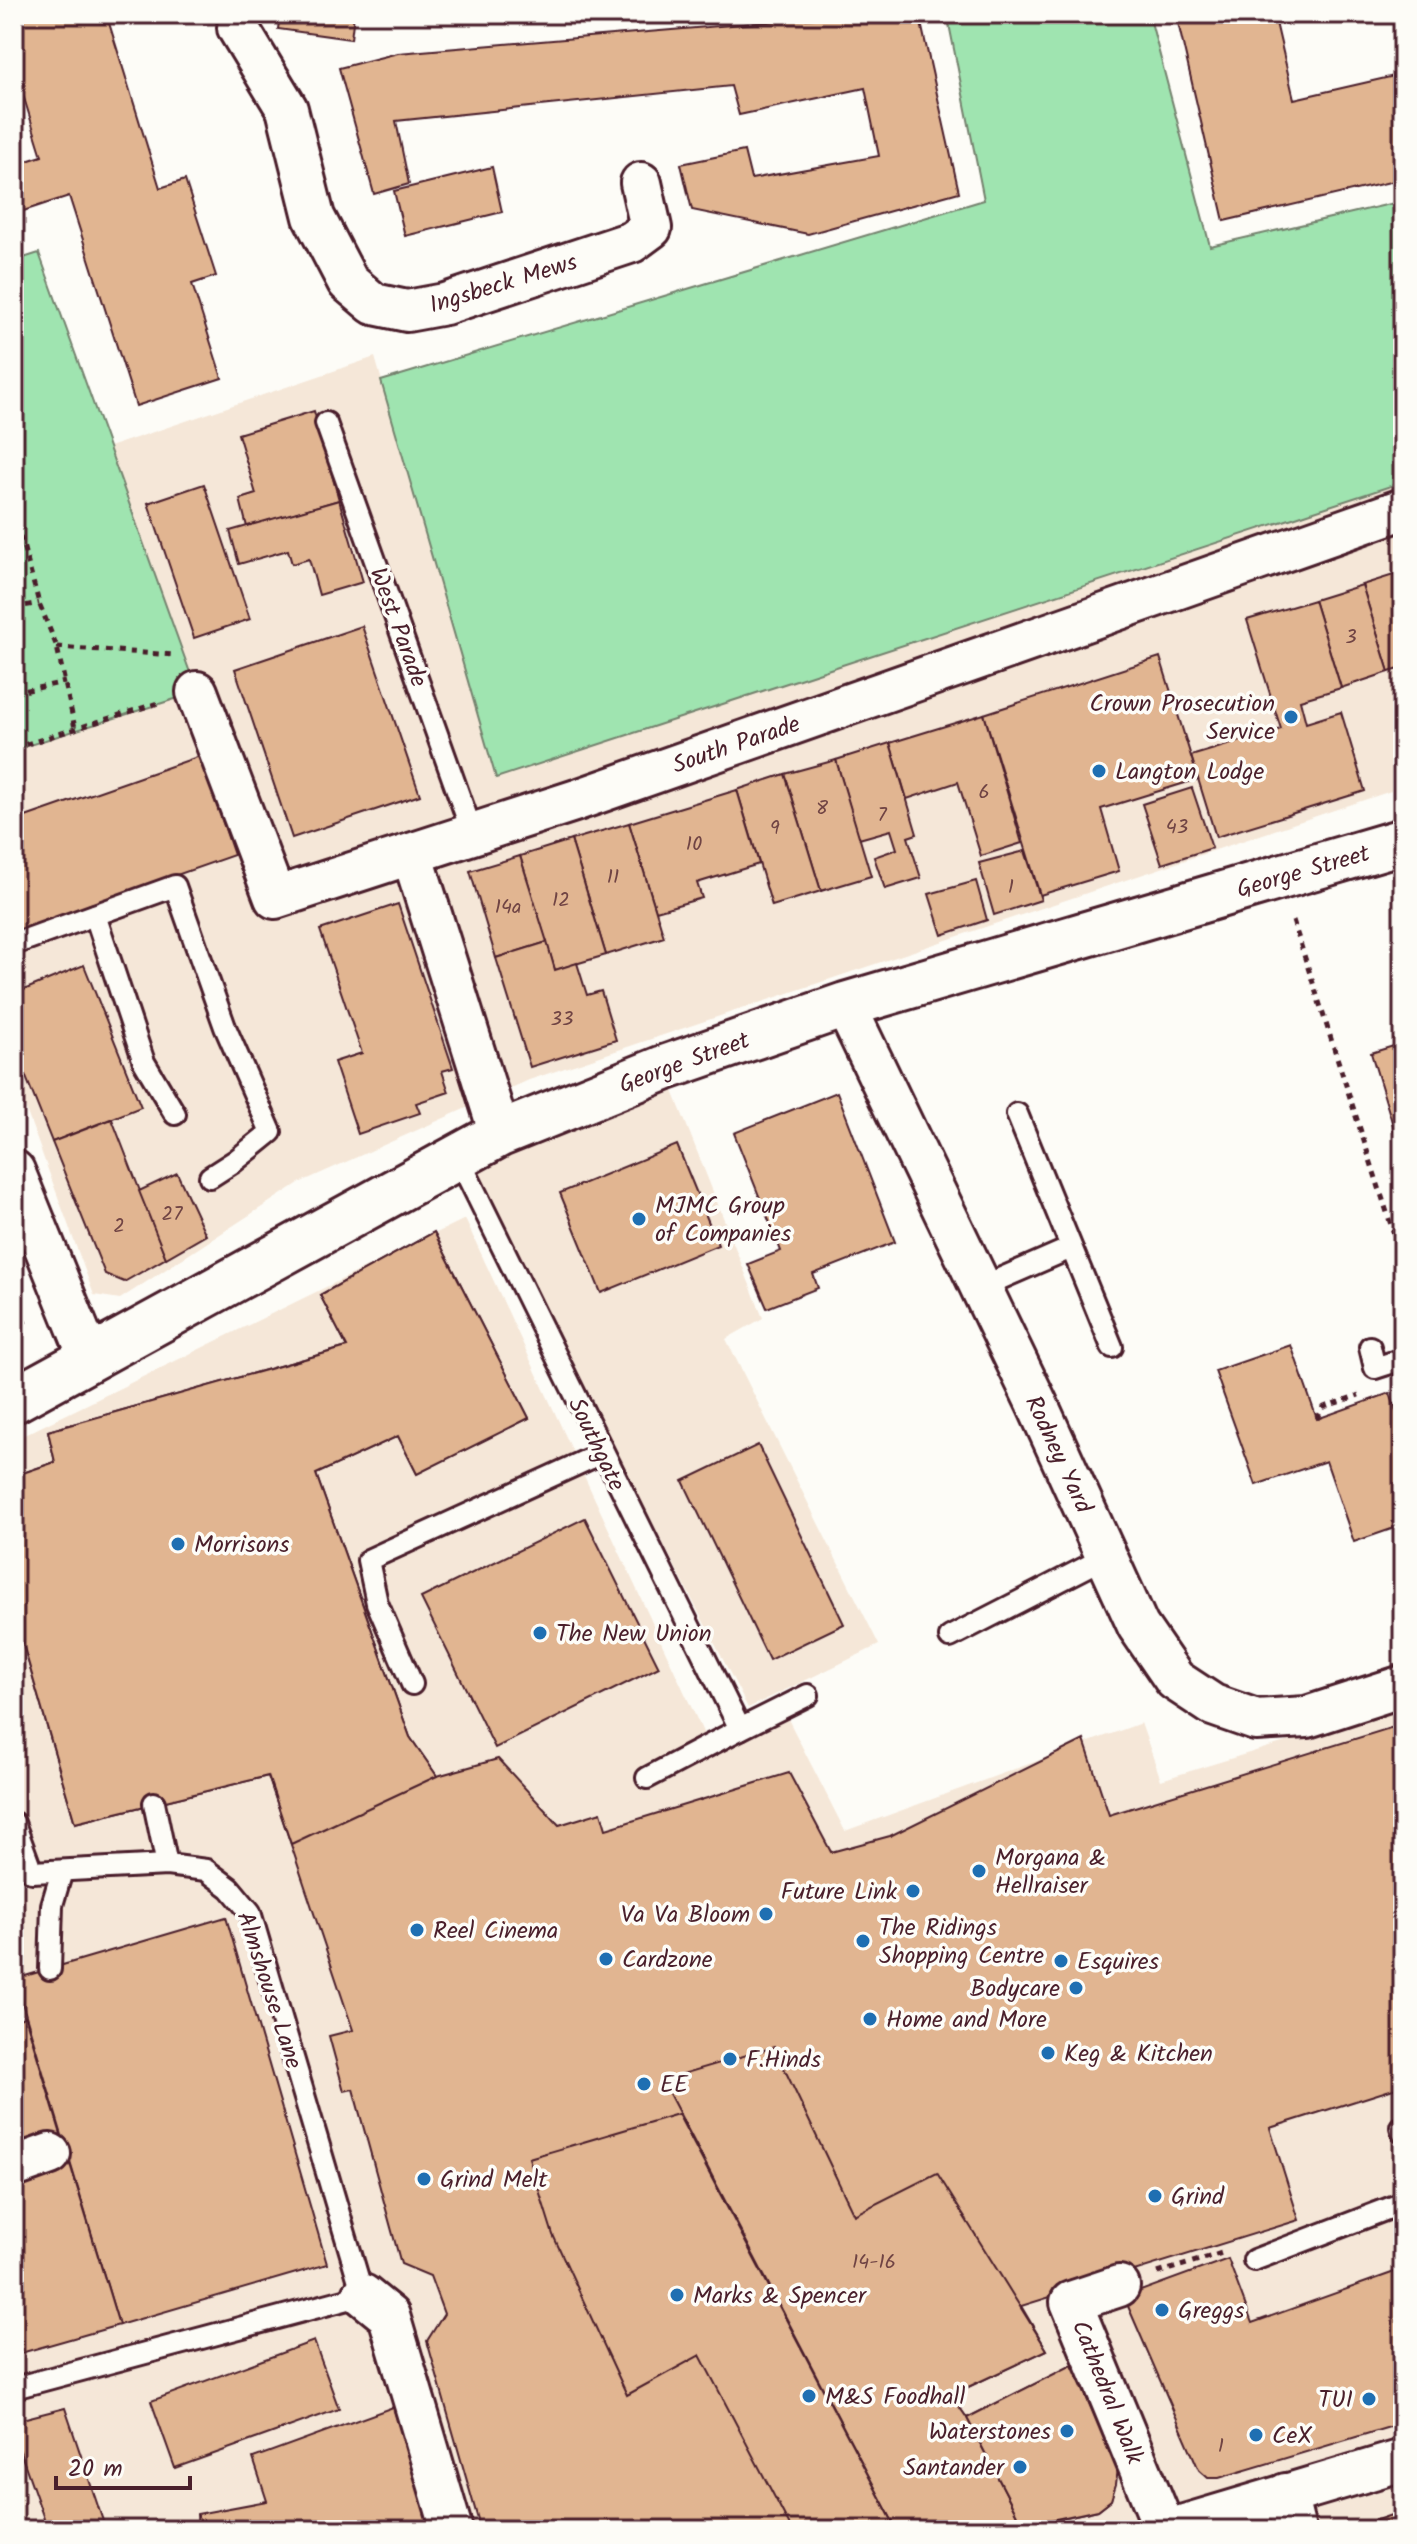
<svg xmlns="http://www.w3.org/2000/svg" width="1417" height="2544" font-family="Kalam,sans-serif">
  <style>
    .built { fill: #f5e7d8 }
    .green { fill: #9fe4b0; stroke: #74826e; stroke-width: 2 }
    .building { fill: #e1b591; stroke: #4a1f2b; stroke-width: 2 }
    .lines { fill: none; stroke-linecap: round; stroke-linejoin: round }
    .lane-casing { stroke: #4a1f2b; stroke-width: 26 }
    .street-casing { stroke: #4a1f2b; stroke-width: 46 }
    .secondary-casing { stroke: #4a1f2b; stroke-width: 50 }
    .path { stroke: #4a1f2b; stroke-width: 5; stroke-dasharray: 6 6; stroke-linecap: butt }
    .lane { stroke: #fdfcf7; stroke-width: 20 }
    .street { stroke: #fdfcf7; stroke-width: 40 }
    .secondary { stroke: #fdfcf7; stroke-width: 44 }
    .poi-dot { fill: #1f6fb2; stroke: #fdfcf7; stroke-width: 3 }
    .labels { text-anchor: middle; stroke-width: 7; stroke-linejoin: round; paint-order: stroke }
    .number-label { font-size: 20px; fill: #704444 }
    .street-label { font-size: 24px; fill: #4a1f2b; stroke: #fdfcf7 }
    .poi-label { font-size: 24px; fill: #4a1f2b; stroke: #fdfcf7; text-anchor: start }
  </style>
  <rect width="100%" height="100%" fill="#fdfcf7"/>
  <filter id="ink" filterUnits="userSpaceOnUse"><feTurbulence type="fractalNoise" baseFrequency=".0125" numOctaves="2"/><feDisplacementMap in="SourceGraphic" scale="16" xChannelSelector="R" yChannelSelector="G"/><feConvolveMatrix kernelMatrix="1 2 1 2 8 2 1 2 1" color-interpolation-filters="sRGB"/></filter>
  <g filter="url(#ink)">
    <g class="built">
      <polygon points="375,357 496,777 1403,482 1403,787 529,1080 299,1183 120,1299 94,1295 14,1077 14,750 197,691 109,447"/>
      <polygon points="664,1068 763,1318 726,1339 879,1645 748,1708 617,1454 458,1157"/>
      <polygon points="465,1219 714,1756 788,1719 845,1831 1141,1723 1161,1780 1403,1706 1403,2530 14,2530 14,1890 28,1884 14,1846 14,1440"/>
    </g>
    <g class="green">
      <polygon points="947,14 1149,14 1210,246 1403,201 1403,482 496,778 381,381 984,200"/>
      <polygon points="39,253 197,692 14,750 14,261"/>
    </g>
    <g class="building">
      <polygon points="15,14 109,23 160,188 185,180 216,276 192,284 222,378 136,406 69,196 14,214 14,165 42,156 14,66"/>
      <polygon points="139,14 195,14 194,22"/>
      <polygon points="280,14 354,14 351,39 278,29"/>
      <polygon points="863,14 919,14 959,192 808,234 692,210 681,164 744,151 751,179 879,156 865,88 739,115 731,86 396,121 409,184 374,194 339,68 398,53"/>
      <polygon points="1176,14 1274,14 1294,99 1403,74 1403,179 1224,221"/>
      <polygon points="492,167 502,212 405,236 394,191"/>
      <polygon points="314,411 339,500 247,527 240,499 256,494 238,434"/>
      <polygon points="204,484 250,619 194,638 148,503"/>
      <polygon points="339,500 363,582 319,595 309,559 292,564 288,550 239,564 230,531"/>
      <polygon points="1403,572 1403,668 1389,672 1362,585"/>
      <polygon points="1362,585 1389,672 1341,688 1314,600"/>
      <polygon points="1314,600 1341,688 1300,700 1306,723 1341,712 1365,791 1216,837 1191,756 1281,729 1247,620"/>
      <polygon points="362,626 420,795 292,838 235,669"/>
      <polygon points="1160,657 1198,779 1101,809 1119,871 1040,895 984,714"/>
      <polygon points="984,714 1022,843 981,856 958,782 907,799 890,743"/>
      <polygon points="890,743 917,834 908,837 921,878 885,889 874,857 897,849 891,830 859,839 836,760"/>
      <polygon points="200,756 234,855 14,932 14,821"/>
      <polygon points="836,760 871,876 821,891 785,774"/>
      <polygon points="785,774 821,891 772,906 737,790"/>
      <polygon points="1192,788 1212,848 1162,864 1142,804"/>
      <polygon points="737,790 759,864 697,883 702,898 656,911 629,823"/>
      <polygon points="629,823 664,937 606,955 571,840"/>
      <polygon points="571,840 606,955 555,970 520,856"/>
      <polygon points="1025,851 1041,900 994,915 979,863"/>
      <polygon points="520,856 547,942 496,958 470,871"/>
      <polygon points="976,881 987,920 942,935 929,894"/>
      <polygon points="398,904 453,1068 442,1071 449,1092 416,1103 420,1113 358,1134 334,1062 362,1053 320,930"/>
      <polygon points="547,942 555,970 577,963 587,995 601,991 616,1040 530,1067 496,958"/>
      <polygon points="84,965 141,1107 52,1142 14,1047 14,994"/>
      <polygon points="1403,1043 1403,1158 1371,1053"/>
      <polygon points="837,1092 895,1242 813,1274 818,1288 767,1308 748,1264 781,1251 734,1133"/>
      <polygon points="112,1119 166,1258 124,1282 105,1274 52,1142"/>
      <polygon points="677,1145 718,1245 601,1293 560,1193"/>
      <polygon points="177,1173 206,1235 166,1258 139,1191"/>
      <polygon points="434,1232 529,1418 417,1474 398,1436 316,1474 410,1737 437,1776 498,1759 559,1825 601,1812 606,1829 789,1773 831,1852 890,1836 1084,1740 1109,1815 1403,1724 1403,2086 1270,2128 1299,2220 1021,2306 1047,2350 951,2395 967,2418 1072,2365 1118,2468 1111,2500 1098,2510 1007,2530 481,2530 427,2341 444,2314 430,2276 401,2264 353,2089 344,2091 329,2036 353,2030 268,1776 75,1823 14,1613 14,1476 55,1462 48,1431 347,1347 320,1295"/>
      <polygon points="434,1232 529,1418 417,1474 398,1436 316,1474 410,1737 437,1776 291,1844 268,1776 75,1823 14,1613 14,1476 55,1462 48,1431 347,1347 320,1295"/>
      <polygon points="14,1294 26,1322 14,1328"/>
      <polygon points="1291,1345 1317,1419 1390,1393 1403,1431 1403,1525 1354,1542 1326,1461 1256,1485 1215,1371"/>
      <polygon points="758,1445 844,1624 769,1660 683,1481"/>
      <polygon points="585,1518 659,1667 495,1748 421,1598"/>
      <polygon points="226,1917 327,2264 119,2325 15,1979"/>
      <polygon points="25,2016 119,2325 14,2355 14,2022"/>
      <polygon points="774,2047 854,2215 937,2173 1047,2350 951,2395 967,2418 1023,2526 1007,2530 897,2530 662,2080"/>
      <polygon points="678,2114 897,2530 792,2530 700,2355 627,2395 553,2235 529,2158"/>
      <polygon points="1228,2259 1252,2323 1403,2269 1403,2423 1219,2478 1208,2478 1199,2470 1124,2297"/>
      <polygon points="314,2341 339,2409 175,2468 151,2401"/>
      <polygon points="1072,2365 1118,2468 1116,2484 1111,2500 1098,2510 1023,2526 967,2418"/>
      <polygon points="393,2407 432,2530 198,2530 197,2514 267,2501 253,2458"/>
      <polygon points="65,2408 106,2530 48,2530 14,2434 14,2421"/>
      <polygon points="1403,2511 1403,2530 1376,2530 1374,2521"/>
    </g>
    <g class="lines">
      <defs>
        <g id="lane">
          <polyline points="326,423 472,832"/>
          <polyline points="95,915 144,1062 175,1114"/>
          <polyline points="14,944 175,886 225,1027 271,1132 235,1161 210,1177"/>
          <polyline points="1017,1114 1112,1347"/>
          <polyline points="458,1157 740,1729 808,1695"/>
          <polyline points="979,1288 1071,1248"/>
          <polyline points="1370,1347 1375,1368 1403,1359"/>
          <polyline points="950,1637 1106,1557"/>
          <polyline points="412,1684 377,1603 368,1560 602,1453"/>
          <polyline points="647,1778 740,1729"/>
          <polyline points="154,1803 167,1865"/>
          <polyline points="14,1823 32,1872 167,1865 206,1870 230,1888 250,1912 363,2295 14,2388"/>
          <polyline points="50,1969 52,1905 62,1871"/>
          <polyline points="1403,2127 1401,2127 1403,2133"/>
          <polyline points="1254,2260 1403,2203"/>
        </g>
        <g id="street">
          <polyline points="240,14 238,28 287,109 314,217 348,282 374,304 407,311 445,304 632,242 651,228 641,183"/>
          <polyline points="197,692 275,898 577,800 1403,509"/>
          <polyline points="412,854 500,1134"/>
          <polyline points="845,1005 1037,1404 1138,1626 1175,1680 1213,1705 1256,1720 1307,1717 1403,1686"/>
          <polyline points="14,1171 90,1359"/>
          <polyline points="14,2167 50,2154"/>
          <polyline points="1119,2286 1071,2302 1165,2530"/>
          <polyline points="363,2295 389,2316 452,2530"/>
          <polyline points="1286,2494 1295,2530"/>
          <polyline points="1168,2530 1403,2460"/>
        </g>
        <polyline id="secondary" points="14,1400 500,1134 664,1068 845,1005 1403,841"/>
      </defs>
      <use href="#lane" class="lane-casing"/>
      <use href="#street" class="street-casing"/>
      <use href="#secondary" class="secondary-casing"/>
      <g class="path">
        <polyline points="14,513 39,603 57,647 75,728"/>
        <polyline points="14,608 39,603"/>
        <polyline points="57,647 174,655"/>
        <polyline points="14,693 65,682"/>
        <polyline points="14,748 158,703"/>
        <polyline points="1293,921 1403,1262"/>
        <polyline points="1317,1419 1324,1407 1359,1395"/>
        <polyline points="1158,2273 1225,2252"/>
      </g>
      <use href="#lane" class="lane"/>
      <use href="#street" class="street"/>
      <use href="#secondary" class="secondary"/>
    </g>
  </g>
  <g class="poi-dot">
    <circle cx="1291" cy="717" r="8"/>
    <circle cx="1099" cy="771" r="8"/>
    <circle cx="639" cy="1219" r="8"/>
    <circle cx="178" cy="1544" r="8"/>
    <circle cx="540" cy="1633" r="8"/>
    <circle cx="979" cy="1871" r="8"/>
    <circle cx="913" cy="1891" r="8"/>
    <circle cx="766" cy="1914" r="8"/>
    <circle cx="417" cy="1930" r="8"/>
    <circle cx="863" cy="1941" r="8"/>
    <circle cx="606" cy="1959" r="8"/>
    <circle cx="1061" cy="1961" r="8"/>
    <circle cx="1076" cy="1988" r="8"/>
    <circle cx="870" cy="2019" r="8"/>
    <circle cx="1048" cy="2053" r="8"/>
    <circle cx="730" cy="2059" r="8"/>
    <circle cx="644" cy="2084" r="8"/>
    <circle cx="424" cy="2179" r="8"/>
    <circle cx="1155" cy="2196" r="8"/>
    <circle cx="677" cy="2295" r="8"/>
    <circle cx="1162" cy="2310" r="8"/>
    <circle cx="809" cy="2396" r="8"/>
    <circle cx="1369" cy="2399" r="8"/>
    <circle cx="1067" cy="2431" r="8"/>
    <circle cx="1256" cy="2435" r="8"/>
    <circle cx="1020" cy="2467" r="8"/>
  </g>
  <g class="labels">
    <g class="number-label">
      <text x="1351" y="643">3</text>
      <text x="984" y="798">6</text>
      <text x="822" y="814">8</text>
      <text x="882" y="821">7</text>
      <text x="1177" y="833">43</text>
      <text x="775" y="834">9</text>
      <text x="694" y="850">10</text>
      <text x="613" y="883">11</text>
      <text x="1011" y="893">1</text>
      <text x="561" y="906">12</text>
      <text x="508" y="913">14a</text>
      <text x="562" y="1025">33</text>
      <text x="172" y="1220">27</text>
      <text x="119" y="1232">2</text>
      <text x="874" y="2268">14-16</text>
      <text x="1221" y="2452">1</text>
    </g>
    <g class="street-label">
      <text transform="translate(503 283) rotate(-17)" y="8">Ingsbeck Mews</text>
      <text transform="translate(399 627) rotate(70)" y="8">West Parade</text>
      <text transform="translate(736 744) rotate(-19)" y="8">South Parade</text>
      <text transform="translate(1303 871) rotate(-16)" y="8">George Street</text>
      <text transform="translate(684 1062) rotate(-20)" y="8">George Street</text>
      <text transform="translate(597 1444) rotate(64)" y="8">Southgate</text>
      <text transform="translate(1059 1454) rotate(65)" y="8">Rodney Yard</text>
      <text transform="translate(270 1990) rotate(72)" y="8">Almshouse Lane</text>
      <text transform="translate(1108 2392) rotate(68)" y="8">Cathedral Walk</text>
    </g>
    <g class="poi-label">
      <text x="1275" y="711" text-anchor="end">Crown Prosecution<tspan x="1275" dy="28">Service</tspan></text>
      <text x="1115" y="779">Langton Lodge</text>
      <text x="655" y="1213">MJMC Group<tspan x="655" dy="28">of Companies</tspan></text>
      <text x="194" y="1552">Morrisons</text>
      <text x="556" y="1641">The New Union</text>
      <text x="995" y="1865">Morgana &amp;<tspan x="995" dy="28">Hellraiser</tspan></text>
      <text x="897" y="1899" text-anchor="end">Future Link</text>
      <text x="750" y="1922" text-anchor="end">Va Va Bloom</text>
      <text x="879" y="1935">The Ridings<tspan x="879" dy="28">Shopping Centre</tspan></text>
      <text x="433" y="1938">Reel Cinema</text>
      <text x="622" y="1967">Cardzone</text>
      <text x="1077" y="1969">Esquires</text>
      <text x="1060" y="1996" text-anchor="end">Bodycare</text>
      <text x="886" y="2027">Home and More</text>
      <text x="1064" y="2061">Keg &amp; Kitchen</text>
      <text x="746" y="2067">F.Hinds</text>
      <text x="660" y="2092">EE</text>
      <text x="440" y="2187">Grind Melt</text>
      <text x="1171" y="2204">Grind</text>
      <text x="693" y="2303">Marks &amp; Spencer</text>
      <text x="1178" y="2318">Greggs</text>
      <text x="825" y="2404">M&amp;S Foodhall</text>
      <text x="1353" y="2407" text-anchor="end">TUI</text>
      <text x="1051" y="2439" text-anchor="end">Waterstones</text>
      <text x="1272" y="2443">CeX</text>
      <text x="1004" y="2475" text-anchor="end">Santander</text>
    </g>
  </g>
  <rect width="1417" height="2544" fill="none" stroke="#fdfcf7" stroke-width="48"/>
  <rect x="24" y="24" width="1369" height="2496" fill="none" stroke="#4a1f2b" stroke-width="3" filter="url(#ink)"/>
  <path d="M56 2476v12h134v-12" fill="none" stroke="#4a1f2b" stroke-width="4"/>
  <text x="68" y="2476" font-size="24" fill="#4a1f2b" stroke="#fdfcf7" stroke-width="6" paint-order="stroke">20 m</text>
</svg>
